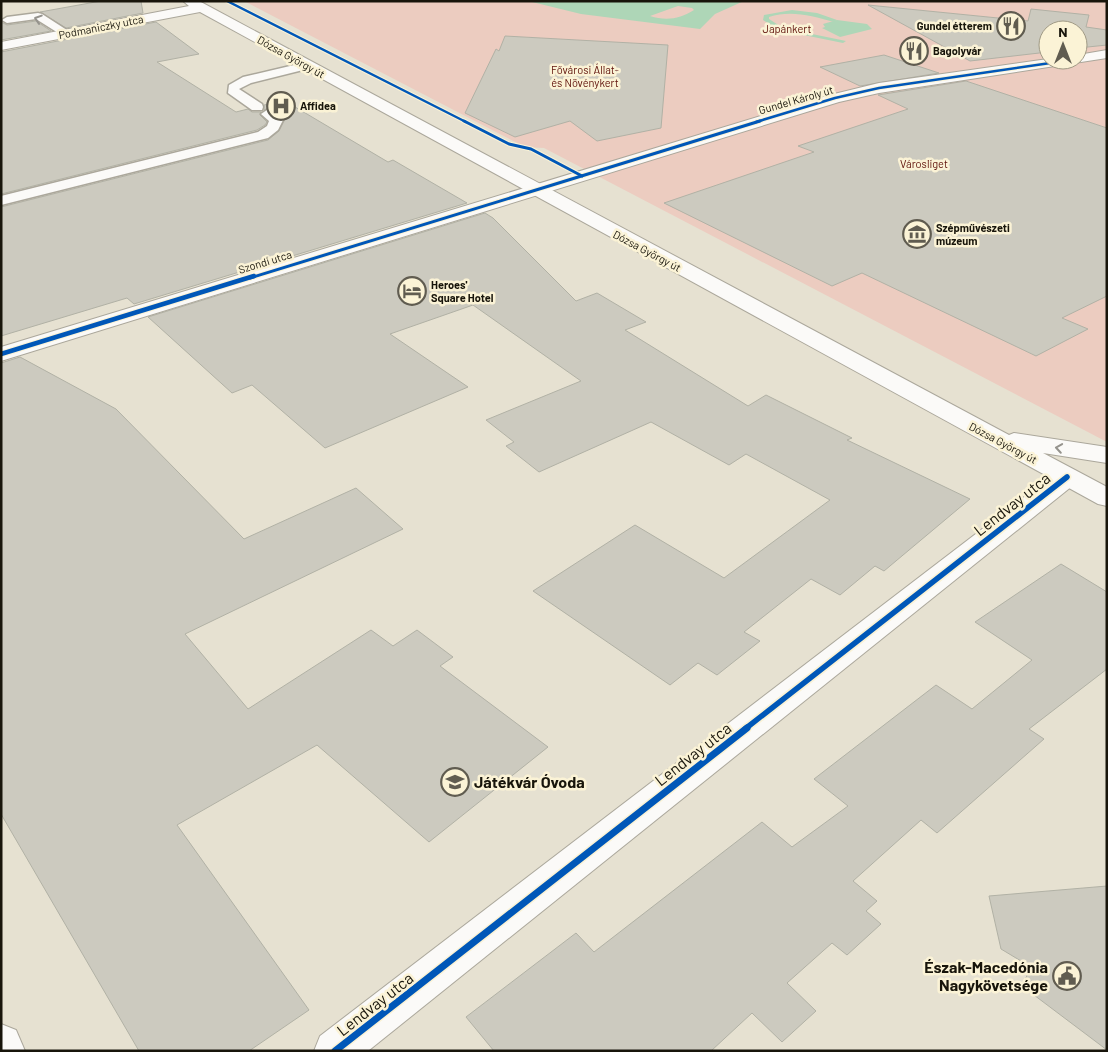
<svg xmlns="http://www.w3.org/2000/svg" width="1108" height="1052" font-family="Barlow,sans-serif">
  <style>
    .green { fill: #ecccc0; fill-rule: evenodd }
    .water { fill: #aed6b7; fill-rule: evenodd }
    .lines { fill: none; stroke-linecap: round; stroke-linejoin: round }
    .stream { fill: #aed6b7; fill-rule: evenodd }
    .building { fill: #cccabf; stroke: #b1b1a5 }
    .lane-casing { stroke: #aba79b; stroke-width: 3 }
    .street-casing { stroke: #aba79b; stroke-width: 2 }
    .secondary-casing { stroke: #aba79b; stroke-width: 2 }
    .lane { fill: #fbfaf8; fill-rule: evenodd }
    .street { fill: #fbfaf8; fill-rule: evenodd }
    .secondary { fill: #fbfaf8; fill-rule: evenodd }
    .cycleway-far4-casing { stroke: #fbf3d6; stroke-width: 4.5 }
    .cycleway-far3-casing { stroke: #fbf3d6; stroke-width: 5 }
    .cycleway-far2-casing { stroke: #fbf3d6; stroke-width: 7 }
    .cycleway-far1-casing { stroke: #fbf3d6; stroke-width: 9 }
    .cycleway-casing { stroke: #fbf3d6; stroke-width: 10 }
    .cycleway-far4 { stroke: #0057b8; stroke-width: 2.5 }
    .cycleway-far3 { stroke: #0057b8; stroke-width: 3 }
    .cycleway-far2 { stroke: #0057b8; stroke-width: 4.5 }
    .cycleway-far1 { stroke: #0057b8; stroke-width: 5.5 }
    .cycleway { stroke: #0057b8; stroke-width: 7 }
    .oneway { stroke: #95938d }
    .labels { text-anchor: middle; stroke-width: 5; stroke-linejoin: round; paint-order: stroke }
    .far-poi-label { font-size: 11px; font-weight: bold; fill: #18150b; stroke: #fbf3d6; text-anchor: start }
    .far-street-label { font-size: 11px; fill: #18150b; stroke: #fbf3d6 }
    .far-park-label { font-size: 11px; fill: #5e1009; stroke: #fbf3d6 }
    .near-street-label { font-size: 16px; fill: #18150b; stroke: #fbf3d6 }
    .near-poi-label { font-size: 16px; font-weight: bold; fill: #18150b; stroke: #fbf3d6; text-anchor: start }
  </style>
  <rect width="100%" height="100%" fill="#e6e1d1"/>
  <path class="green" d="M244 1H1107V442L544 148 525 147ZM1048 30H1078V60H1048Z"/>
  <g class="water">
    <path d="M528 1H744L715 14 700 29 581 14ZM678 6 692 8 694 10C680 19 666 21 650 16Z"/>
    <polygon points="837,20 867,24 872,29 840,37 822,28 825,27 823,24"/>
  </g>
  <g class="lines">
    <path class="stream" d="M792 10 817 13 837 20 834 22C812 16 791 10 769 17V19L783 28 846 41 843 43 779 30 763 20 764 15Z"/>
  </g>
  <g class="building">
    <polygon points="101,1 141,1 143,13 66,28 40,12"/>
    <polygon points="868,5 1028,21 1031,9 1089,15 1086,27 1107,30 1107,45 1078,48 1078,30 1048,30 1048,52 970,61"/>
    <polygon points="36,21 51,31 1,40 1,22 7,25"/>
    <polygon points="156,22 199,54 157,62 236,112 248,109 252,112 261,112 260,115 267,122 265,125 257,130 1,194 1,52"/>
    <polygon points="505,36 668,45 661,128 597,141 570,121 515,137 465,113 496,49 499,51"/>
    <polygon points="884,55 939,73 860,86 820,67"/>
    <polygon points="966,81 1107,128 1107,296 1062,318 1088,329 1036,356 862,273 832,286 664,203 814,152 798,146 908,109 878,95"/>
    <polygon points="285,101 388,162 393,160 467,203 134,304 127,298 1,336 1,207 268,140 279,131 285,119 268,108 264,110 264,105"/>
    <polygon points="485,213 493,218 576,301 597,293 646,322 625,330 748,406 766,395 852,438 847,440 970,499 884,571 875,566 840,595 811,579 744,632 760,641 717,675 698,663 670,685 533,591 635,525 724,578 830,500 746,454 729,465 651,422 539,472 506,446 514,442 486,420 581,381 473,305 390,334 468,387 325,448 252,385 232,393 148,317"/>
    <polygon points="20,357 116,409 244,539 356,488 403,529 185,634 248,709 371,630 393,646 417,630 453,657 440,666 548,747 429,842 317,745 177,825 309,1010 249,1051 139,1051 1,814 1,363"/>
    <polygon points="1061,564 1107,592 1107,669 1029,729 1044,739 937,833 921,820 853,881 877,901 866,911 881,924 847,955 832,943 787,983 816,1011 782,1042 752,1013 711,1051 494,1051 466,1017 576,933 594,952 762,822 792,847 848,806 814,779 936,685 972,709 1032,660 975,622"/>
    <polygon points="1107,886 1107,1050 1022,986 1031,967 1001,949 989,896"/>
  </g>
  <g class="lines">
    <defs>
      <g id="lane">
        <polygon points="38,13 42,14 73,34 67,37 63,36 36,19 7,23 2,20 7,17"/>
        <polygon points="307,62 313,66 311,68 251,83 239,89 262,104 263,107 262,110 252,110 228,93 229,85 243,77"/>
        <polygon points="267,110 283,120 278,130 268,138 1,205 1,196 258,132 267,126 269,121 261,114"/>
      </g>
      <g id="street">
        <polygon points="1107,50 1107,58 879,93 839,102 1,361 1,347 830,95 879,83 1048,59 1078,60 1078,55"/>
        <polygon points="1067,469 1076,471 1080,477 1076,483 368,1051 314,1051 320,1036 1058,471"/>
        <polygon points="1,1024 16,1030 25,1051 1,1051"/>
      </g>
      <polygon id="secondary" points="183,1 199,1 1009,435 1014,433 1107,447 1107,463 1043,453 1107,487 1107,506 1098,504 200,12 1,50 1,42 189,6"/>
    </defs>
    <use href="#lane" class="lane-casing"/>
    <use href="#street" class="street-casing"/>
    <use href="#secondary" class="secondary-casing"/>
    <use href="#lane" class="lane"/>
    <use href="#street" class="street"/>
    <use href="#secondary" class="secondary"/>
    <defs>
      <g id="cycleway-far4">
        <polyline points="227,1 466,122"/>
        <polyline points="756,122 835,98 879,88 1071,60"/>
      </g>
      <g id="cycleway-far3">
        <polyline points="464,121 509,144 531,149 582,176"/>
        <polyline points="250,278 760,121"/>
      </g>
      <polyline id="cycleway-far2" points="1,354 254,276"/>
      <polyline id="cycleway-far1" points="745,729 1067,477"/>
      <polyline id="cycleway" points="335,1051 747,728"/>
    </defs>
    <use href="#cycleway-far4" class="cycleway-far4-casing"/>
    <use href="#cycleway-far3" class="cycleway-far3-casing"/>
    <use href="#cycleway-far2" class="cycleway-far2-casing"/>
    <use href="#cycleway-far1" class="cycleway-far1-casing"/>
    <use href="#cycleway" class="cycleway-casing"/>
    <use href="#cycleway-far4" class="cycleway-far4"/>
    <use href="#cycleway-far3" class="cycleway-far3"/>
    <use href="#cycleway-far2" class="cycleway-far2"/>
    <use href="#cycleway-far1" class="cycleway-far1"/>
    <use href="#cycleway" class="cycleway"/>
  </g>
  <defs><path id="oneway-chevron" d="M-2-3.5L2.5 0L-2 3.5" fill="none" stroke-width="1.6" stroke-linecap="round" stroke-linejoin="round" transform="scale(1.25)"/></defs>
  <g class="oneway">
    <use href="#oneway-chevron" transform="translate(38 19) rotate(-162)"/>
    <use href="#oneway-chevron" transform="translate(1059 448) rotate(-171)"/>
  </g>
  <defs>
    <symbol id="restaurant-ring" viewBox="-11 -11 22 22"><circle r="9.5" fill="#fbf3d6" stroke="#605c50" stroke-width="1.5"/><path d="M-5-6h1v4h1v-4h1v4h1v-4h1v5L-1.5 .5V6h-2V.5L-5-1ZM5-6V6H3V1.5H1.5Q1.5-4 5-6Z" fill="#605c50"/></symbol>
    <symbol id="hospital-ring" viewBox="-11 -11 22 22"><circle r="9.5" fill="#fbf3d6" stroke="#605c50" stroke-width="1.5"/><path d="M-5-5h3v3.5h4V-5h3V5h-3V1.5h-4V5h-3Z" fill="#605c50"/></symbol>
    <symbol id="museum-ring" viewBox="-11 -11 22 22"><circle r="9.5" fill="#fbf3d6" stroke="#605c50" stroke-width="1.5"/><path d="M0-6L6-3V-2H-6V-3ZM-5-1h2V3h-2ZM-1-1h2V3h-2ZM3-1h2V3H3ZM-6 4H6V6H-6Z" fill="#605c50"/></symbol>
    <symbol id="hotel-ring" viewBox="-11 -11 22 22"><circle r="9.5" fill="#fbf3d6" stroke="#605c50" stroke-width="1.5"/><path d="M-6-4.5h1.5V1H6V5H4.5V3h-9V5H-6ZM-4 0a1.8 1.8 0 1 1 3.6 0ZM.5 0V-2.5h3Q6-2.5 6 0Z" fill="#605c50"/></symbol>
    <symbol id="school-ring" viewBox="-11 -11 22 22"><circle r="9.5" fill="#fbf3d6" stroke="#605c50" stroke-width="1.5"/><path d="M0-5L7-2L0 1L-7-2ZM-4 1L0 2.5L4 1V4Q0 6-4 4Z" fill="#605c50"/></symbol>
    <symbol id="civic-ring" viewBox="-11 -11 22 22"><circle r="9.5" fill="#fbf3d6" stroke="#605c50" stroke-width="1.5"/><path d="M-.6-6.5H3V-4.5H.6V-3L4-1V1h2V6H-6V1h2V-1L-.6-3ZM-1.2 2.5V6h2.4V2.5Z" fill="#605c50"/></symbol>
  </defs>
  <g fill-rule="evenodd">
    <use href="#restaurant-ring" x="995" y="10" width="32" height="32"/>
    <use href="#restaurant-ring" x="898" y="35" width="32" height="32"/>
    <use href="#hospital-ring" x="265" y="90" width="32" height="32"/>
    <use href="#museum-ring" x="901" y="218" width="32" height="32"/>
    <use href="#hotel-ring" x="396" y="275" width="32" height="32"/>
    <use href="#school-ring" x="439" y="766" width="32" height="32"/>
    <use href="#civic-ring" x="1051" y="960" width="32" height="32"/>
  </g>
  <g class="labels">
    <g class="far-poi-label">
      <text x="992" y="30" text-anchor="end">Gundel étterem</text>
      <text x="933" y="55">Bagolyvár</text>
      <text x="300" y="110">Affidea</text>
      <text x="936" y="232">Szépművészeti<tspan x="936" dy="13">múzeum</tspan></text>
      <text x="431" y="289">Heroes'<tspan x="431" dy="13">Square Hotel</tspan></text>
    </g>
    <g class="far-street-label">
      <text transform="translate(101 27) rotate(-11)" y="4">Podmaniczky utca</text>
      <text transform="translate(291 57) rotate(29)" y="4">Dózsa György út</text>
      <text transform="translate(796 100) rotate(-16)" y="4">Gundel Károly út</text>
      <text transform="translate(647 251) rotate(28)" y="4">Dózsa György út</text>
      <text transform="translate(265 262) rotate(-17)" y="4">Szondi utca</text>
      <text transform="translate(1003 443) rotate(28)" y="4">Dózsa György út</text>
    </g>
    <g class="far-park-label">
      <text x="787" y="33">Japánkert</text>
      <text x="585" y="74">Fővárosi Állat-<tspan x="585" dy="13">és Növénykert</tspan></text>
      <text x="924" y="168">Városliget</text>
    </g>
    <g class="near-street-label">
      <text transform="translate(1012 504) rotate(-38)" y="6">Lendvay utca</text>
      <text transform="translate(693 754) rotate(-38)" y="6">Lendvay utca</text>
      <text transform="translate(375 1004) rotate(-38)" y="6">Lendvay utca</text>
    </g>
    <g class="near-poi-label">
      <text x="474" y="788">Játékvár Óvoda</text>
      <text x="1048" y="973" text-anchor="end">Észak-Macedónia<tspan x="1048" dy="18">Nagykövetsége</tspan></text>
    </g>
  </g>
  <rect width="1108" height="1052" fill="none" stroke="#18150b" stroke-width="5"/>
  <g transform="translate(1063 45)"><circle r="24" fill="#fbf3d6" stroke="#a09a85"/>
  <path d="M0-4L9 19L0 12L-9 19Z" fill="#605c50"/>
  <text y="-8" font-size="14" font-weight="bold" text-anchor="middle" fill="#18150b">N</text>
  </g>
</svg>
